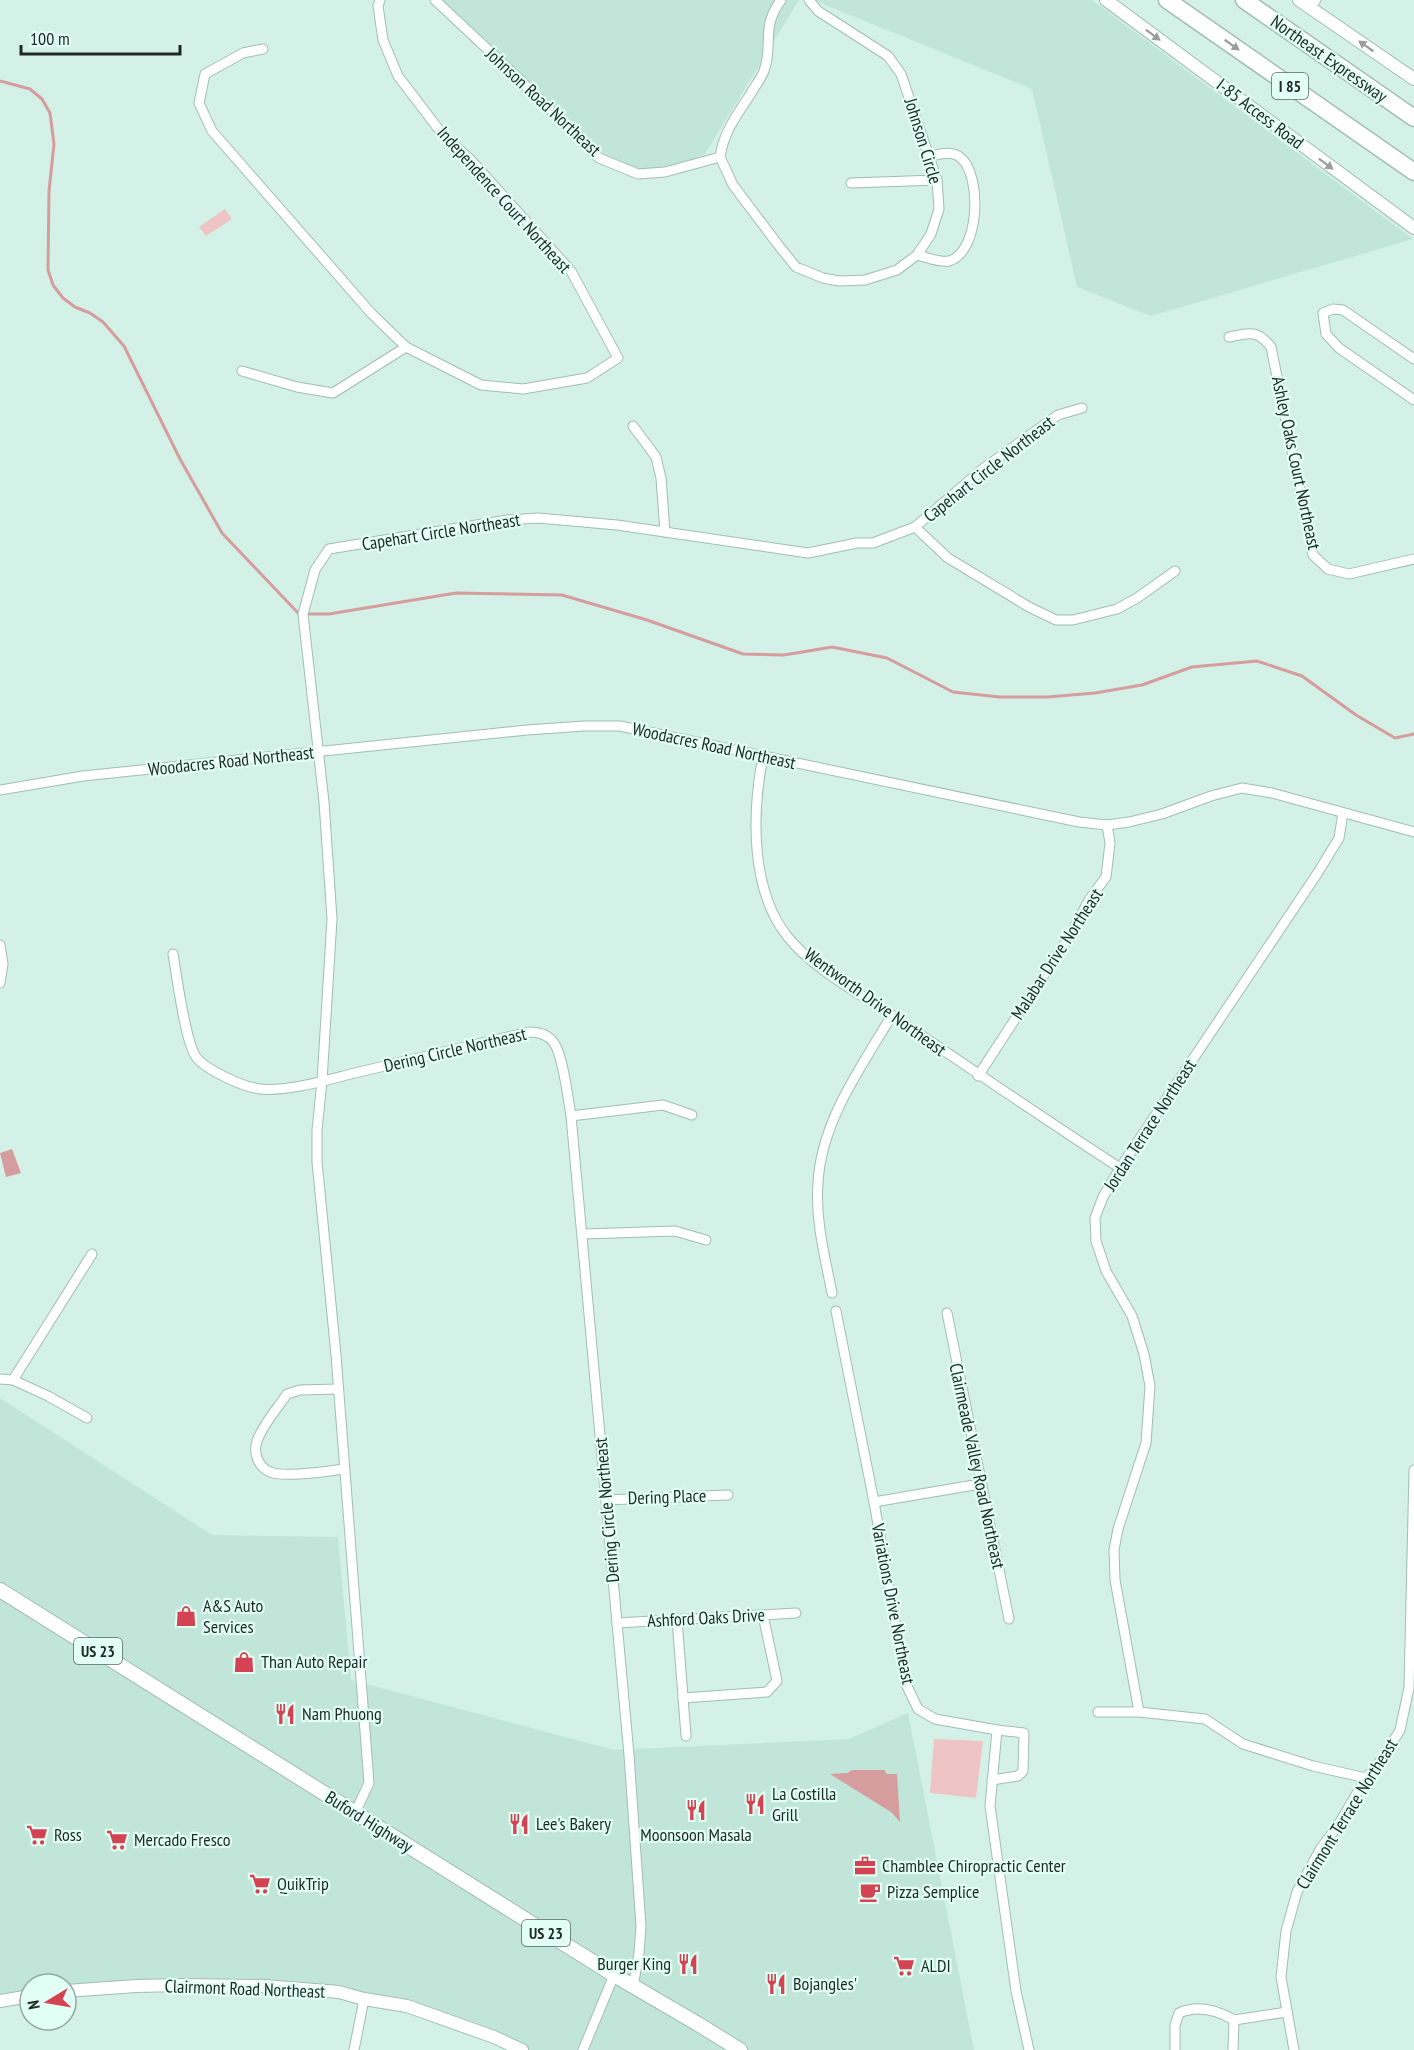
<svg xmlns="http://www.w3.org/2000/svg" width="1414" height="2050" font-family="'PT Sans Narrow',sans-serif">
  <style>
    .built { fill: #c1e6d9 }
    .green { fill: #efc4c4 }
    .water { fill: #d59d9d }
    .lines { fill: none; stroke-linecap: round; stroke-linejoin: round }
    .stream { stroke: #d59d9d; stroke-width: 3 }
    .minor-casing { stroke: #a1bdb4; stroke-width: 11 }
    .secondary-casing { stroke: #a1bdb4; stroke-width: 14 }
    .primary-casing { stroke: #a1bdb4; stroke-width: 16 }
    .motorway-casing { stroke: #a1bdb4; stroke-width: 19 }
    .minor { stroke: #fff; stroke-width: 9 }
    .secondary { stroke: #fff; stroke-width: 12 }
    .primary { stroke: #fff; stroke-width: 14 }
    .motorway { stroke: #fff; stroke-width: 16 }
    .oneway { fill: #9a9f9d }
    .labels { text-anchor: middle; stroke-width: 4.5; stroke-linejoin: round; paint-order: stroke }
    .shield { fill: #e1fff5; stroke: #586963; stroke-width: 1.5 }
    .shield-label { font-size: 16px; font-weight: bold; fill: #1e2925 }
    .street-label { font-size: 18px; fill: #1e2925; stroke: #e1fff5 }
    .poi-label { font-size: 18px; fill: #1e2925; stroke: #e1fff5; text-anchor: start }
  </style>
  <rect width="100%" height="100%" fill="#d4f1e7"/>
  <g class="built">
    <polygon points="440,0 799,0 705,154 683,164 630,174 583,147 510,83"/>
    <polygon points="813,0 1092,0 1413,239 1151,316 1077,287 1032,89"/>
    <polygon points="0,1398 212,1535 338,1537 351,1680 614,1750 849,1739 908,1713 974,2050 518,2050 370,2000 266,1991 66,1991 66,1984 30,1984 30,1994 0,2001"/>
  </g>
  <g class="green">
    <polygon points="225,209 232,219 206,236 199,227"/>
    <polygon points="934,1739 983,1741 976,1798 930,1793"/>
  </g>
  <g class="water">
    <polygon points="12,1149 21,1173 6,1177 0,1153"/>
    <polygon points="852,1770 884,1770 887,1774 897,1774 900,1822 891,1812 830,1774 847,1773"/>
  </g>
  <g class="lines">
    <polyline class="stream" points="0,81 30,89 42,99 50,113 54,144 49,191 48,270 53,285 63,298 75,307 90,313 103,322 124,346 180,459 222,533 299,614 329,614 456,593 562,595 647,620 743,654 784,655 832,647 887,658 953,692 1000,697 1048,697 1095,693 1142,685 1192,667 1257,661 1302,676 1356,715 1395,738 1414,734"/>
    <defs>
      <g id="minor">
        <polyline points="435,0 517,77 599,158 638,174 665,172 720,157"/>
        <polyline points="1310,7 1316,0"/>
        <polyline points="263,49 243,53 205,74 199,103 212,131 371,313 406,347 481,385 523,389 587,378 618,358 571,271 470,159 443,135 398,76 383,40 378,6 380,0"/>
        <polyline points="720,157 733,185 779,246 796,267 823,278 839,281 865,280 897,270 917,255 931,234 939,209 937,180 901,74 888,56 818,11 809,0"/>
        <path d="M720 157C723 134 737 114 750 95 754 87 761 79 764 71 774 43 760 29 781 0"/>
        <polyline points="851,183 937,180"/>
        <path d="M917 255C927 257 939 263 949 261 980 252 982 176 961 158 952 150 940 154 930 156"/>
        <path d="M1229 337C1249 333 1257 329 1271 347L1313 555 1328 569 1349 574 1414 559"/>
        <polyline points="1414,359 1343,310 1333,309 1323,313 1326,334 1339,348 1414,400"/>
        <polyline points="242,371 297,387 333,393 406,347"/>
        <polyline points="633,426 656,457 661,478 665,532"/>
        <polyline points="915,527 948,558 1029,607 1056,620 1073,620 1117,609 1137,598 1175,571"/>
        <path d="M763 756C752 812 750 889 787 936 814 970 858 992 893 1016 968 1067 1043 1118 1120 1168"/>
        <polyline points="0,790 83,776 527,730 584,726 620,726 1079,822 1107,825 1129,822 1162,814 1211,796 1242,788 1272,793 1414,832"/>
        <polyline points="0,945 3,964 0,983"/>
        <path d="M173 954C177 977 185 1041 196 1057 206 1070 243 1087 260 1089 290 1092 329 1079 359 1072 416 1059 472 1045 529 1032 538 1032 548 1034 554 1043 563 1056 568 1098 571 1116L629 1755 641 1926 639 1953 633 1987"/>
        <polyline points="978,1076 1072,932 1089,900 1106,877 1110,843 1107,825"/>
        <polyline points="571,1116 663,1105 692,1115"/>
        <polyline points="583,1234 675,1231 706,1240"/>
        <path d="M832 1293C825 1257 815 1220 818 1183 821 1121 862 1066 892 1015"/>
        <polyline points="836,1311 874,1502 906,1684 918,1709 935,1719 997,1730 990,1806 1016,1991 1029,2050"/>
        <polyline points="947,1313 1009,1619"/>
        <polyline points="0,1379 13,1380 92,1254"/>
        <polyline points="13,1380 48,1396 87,1418"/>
        <path d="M338 1389 300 1390 287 1394C277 1409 263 1424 257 1441 253 1453 258 1467 270 1472 285 1478 327 1471 344 1469"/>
        <polyline points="606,1500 728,1495"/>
        <polyline points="874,1502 980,1484"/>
        <polyline points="677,1619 686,1736"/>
        <polyline points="617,1623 796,1613"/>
        <polyline points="683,1698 767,1692 777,1681 763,1615"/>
        <polyline points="1098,1712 1139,1712 1205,1719 1243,1744 1313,1766 1366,1778"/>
        <polyline points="1139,1712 1115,1580 1114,1550 1118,1529 1146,1443 1150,1386 1144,1354 1132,1316 1106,1271 1096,1241 1095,1218 1103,1197 1120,1168 1317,874 1339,838 1343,813"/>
        <polyline points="992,1780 1018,1776 1023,1771 1024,1733 997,1730"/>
        <polyline points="355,1813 369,1783 336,1355 317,1162 317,1130 322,1081 332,919 324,802 303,614 315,570 329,549 507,520 538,518 617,525 808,553 857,543 873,543 915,527 984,468 1058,415 1082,408"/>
        <polyline points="354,2050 364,1999"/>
        <polyline points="583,2050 614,1975"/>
        <path d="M1175 2050V2025L1179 2013C1197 2005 1217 2010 1234 2020L1287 2012"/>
        <polyline points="1233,2050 1234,2020"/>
        <polyline points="1294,2050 1281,1977 1286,1931 1297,1892 1321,1848 1337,1827 1366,1778 1383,1758 1400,1730 1409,1688 1414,1470"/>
      </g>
      <g id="secondary">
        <polyline points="1106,0 1414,228"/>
        <polyline points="1299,0 1414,79"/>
        <polyline points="66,1991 136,1986 182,1985 265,1986 339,1992 364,1999 407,2006 494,2037 522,2050"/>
        <polyline points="0,2001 30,1996"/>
      </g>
      <polyline id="primary" points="0,1590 614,1975 698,2024 740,2050"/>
      <g id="motorway">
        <polyline points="1167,0 1414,172"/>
        <polyline points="1244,0 1414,118"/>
      </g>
    </defs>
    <use href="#minor" class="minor-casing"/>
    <use href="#secondary" class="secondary-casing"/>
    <use href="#primary" class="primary-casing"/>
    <use href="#motorway" class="motorway-casing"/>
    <use href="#minor" class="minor"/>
    <use href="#secondary" class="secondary"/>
    <use href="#primary" class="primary"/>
    <use href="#motorway" class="motorway"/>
  </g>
  <defs><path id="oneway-solid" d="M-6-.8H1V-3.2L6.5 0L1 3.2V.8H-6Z" transform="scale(1.5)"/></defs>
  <g class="oneway">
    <use href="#oneway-solid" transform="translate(1153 35) rotate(37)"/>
    <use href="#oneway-solid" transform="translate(1232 45) rotate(35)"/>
    <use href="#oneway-solid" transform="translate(1366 46) rotate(-145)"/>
    <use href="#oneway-solid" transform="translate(1326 164) rotate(37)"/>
  </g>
  <defs>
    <symbol id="shop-bare" viewBox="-9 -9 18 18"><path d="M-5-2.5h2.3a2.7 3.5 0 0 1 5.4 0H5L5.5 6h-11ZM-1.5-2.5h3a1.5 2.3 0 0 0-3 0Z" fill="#d44351" stroke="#e1fff5" stroke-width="2.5" paint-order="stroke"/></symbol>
    <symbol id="restaurant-bare" viewBox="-9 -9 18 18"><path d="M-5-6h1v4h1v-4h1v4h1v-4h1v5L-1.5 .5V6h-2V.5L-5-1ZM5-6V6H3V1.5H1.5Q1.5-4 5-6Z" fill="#d44351" stroke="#e1fff5" stroke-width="2.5" paint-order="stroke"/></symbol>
    <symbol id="supermarket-bare" viewBox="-9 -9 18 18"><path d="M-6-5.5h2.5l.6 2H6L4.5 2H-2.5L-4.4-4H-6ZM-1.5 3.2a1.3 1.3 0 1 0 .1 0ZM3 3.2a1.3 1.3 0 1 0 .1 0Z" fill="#d44351" stroke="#e1fff5" stroke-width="2.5" paint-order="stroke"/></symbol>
    <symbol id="office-bare" viewBox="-9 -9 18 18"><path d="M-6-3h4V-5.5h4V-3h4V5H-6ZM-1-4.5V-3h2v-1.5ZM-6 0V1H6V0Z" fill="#d44351" stroke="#e1fff5" stroke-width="2.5" paint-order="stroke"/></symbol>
    <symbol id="cafe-bare" viewBox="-9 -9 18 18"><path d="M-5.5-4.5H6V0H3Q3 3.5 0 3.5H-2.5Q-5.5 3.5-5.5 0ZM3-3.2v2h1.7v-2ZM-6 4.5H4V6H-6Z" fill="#d44351" stroke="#e1fff5" stroke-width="2.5" paint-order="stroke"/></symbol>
  </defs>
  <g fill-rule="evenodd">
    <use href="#shop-bare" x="171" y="1601" width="30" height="30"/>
    <use href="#shop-bare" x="229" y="1647" width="30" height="30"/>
    <use href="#restaurant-bare" x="270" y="1699" width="30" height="30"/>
    <use href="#restaurant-bare" x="740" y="1789" width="30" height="30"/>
    <use href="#restaurant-bare" x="681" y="1795" width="30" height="30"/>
    <use href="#restaurant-bare" x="504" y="1809" width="30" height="30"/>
    <use href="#supermarket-bare" x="22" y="1820" width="30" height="30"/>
    <use href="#supermarket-bare" x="102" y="1825" width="30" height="30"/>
    <use href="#office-bare" x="850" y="1851" width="30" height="30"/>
    <use href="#supermarket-bare" x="245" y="1869" width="30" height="30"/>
    <use href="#cafe-bare" x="855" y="1877" width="30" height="30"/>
    <use href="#restaurant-bare" x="673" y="1949" width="30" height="30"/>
    <use href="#supermarket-bare" x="889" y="1951" width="30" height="30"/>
    <use href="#restaurant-bare" x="761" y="1969" width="30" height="30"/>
  </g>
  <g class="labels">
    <g class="shield">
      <rect x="1272" y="73" width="36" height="26" rx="4.5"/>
      <rect x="74" y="1638" width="48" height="26" rx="4.5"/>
      <rect x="522" y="1920" width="48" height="26" rx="4.5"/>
    </g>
    <g class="shield-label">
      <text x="1290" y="92">I 85</text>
      <text x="98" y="1657">US 23</text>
      <text x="546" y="1939">US 23</text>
    </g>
    <g class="street-label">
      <text transform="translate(1329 59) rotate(35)" y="6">Northeast Expressway</text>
      <text transform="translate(543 102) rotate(43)" y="6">Johnson Road Northeast</text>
      <text transform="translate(1260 114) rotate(37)" y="6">I-85 Access Road</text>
      <text transform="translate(923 141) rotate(73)" y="6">Johnson Circle</text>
      <text transform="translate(504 200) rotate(48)" y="6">Independence Court Northeast</text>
      <text transform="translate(1296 463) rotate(78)" y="6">Ashley Oaks Court Northeast</text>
      <text transform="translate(989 469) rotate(-38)" y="6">Capehart Circle Northeast</text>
      <text transform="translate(441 532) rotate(-9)" y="6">Capehart Circle Northeast</text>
      <text transform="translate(714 746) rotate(12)" y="6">Woodacres Road Northeast</text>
      <text transform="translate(231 761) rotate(-6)" y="6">Woodacres Road Northeast</text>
      <text transform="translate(1057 954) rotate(-57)" y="6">Malabar Drive Northeast</text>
      <text transform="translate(875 1002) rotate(36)" y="6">Wentworth Drive Northeast</text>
      <text transform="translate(455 1050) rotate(-13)" y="6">Dering Circle Northeast</text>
      <text transform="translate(1150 1125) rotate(-57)" y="6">Jordan Terrace Northeast</text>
      <text transform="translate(977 1466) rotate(78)" y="6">Clairmeade Valley Road Northeast</text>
      <text transform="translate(667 1497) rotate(-2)" y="6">Dering Place</text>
      <text transform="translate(607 1510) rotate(-95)" y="6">Dering Circle Northeast</text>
      <text transform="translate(893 1604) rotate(79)" y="6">Variations Drive Northeast</text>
      <text transform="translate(706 1618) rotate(-3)" y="6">Ashford Oaks Drive</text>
      <text transform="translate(1347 1814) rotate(-58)" y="6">Clairmont Terrace Northeast</text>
      <text transform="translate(369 1822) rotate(32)" y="6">Buford Highway</text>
      <text transform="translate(245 1989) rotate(2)" y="6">Clairmont Road Northeast</text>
    </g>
    <g class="poi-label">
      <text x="203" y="1612">A&amp;S Auto<tspan x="203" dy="21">Services</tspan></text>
      <text x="261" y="1668">Than Auto Repair</text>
      <text x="302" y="1720">Nam Phuong</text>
      <text x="772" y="1800">La Costilla<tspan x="772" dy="21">Grill</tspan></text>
      <text x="536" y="1830">Lee's Bakery</text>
      <text x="54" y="1841">Ross</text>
      <text x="696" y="1841" text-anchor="middle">Moonsoon Masala</text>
      <text x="134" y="1846">Mercado Fresco</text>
      <text x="882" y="1872">Chamblee Chiropractic Center</text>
      <text x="277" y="1890">QuikTrip</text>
      <text x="887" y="1898">Pizza Semplice</text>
      <text x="671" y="1970" text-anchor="end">Burger King</text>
      <text x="921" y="1972">ALDI</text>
      <text x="793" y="1990">Bojangles'</text>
    </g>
  </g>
  <g transform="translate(48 2002) rotate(259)"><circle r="28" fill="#e1fff5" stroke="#93a9a2" stroke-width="1.5"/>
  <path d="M0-4.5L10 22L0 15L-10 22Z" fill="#d44351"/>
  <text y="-9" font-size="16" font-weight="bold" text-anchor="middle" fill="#1e2925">N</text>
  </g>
  <path d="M21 45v9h159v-9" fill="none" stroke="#1e2925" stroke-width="3"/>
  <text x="30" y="45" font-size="18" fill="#1e2925" stroke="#e1fff5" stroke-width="4.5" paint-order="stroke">100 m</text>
</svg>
